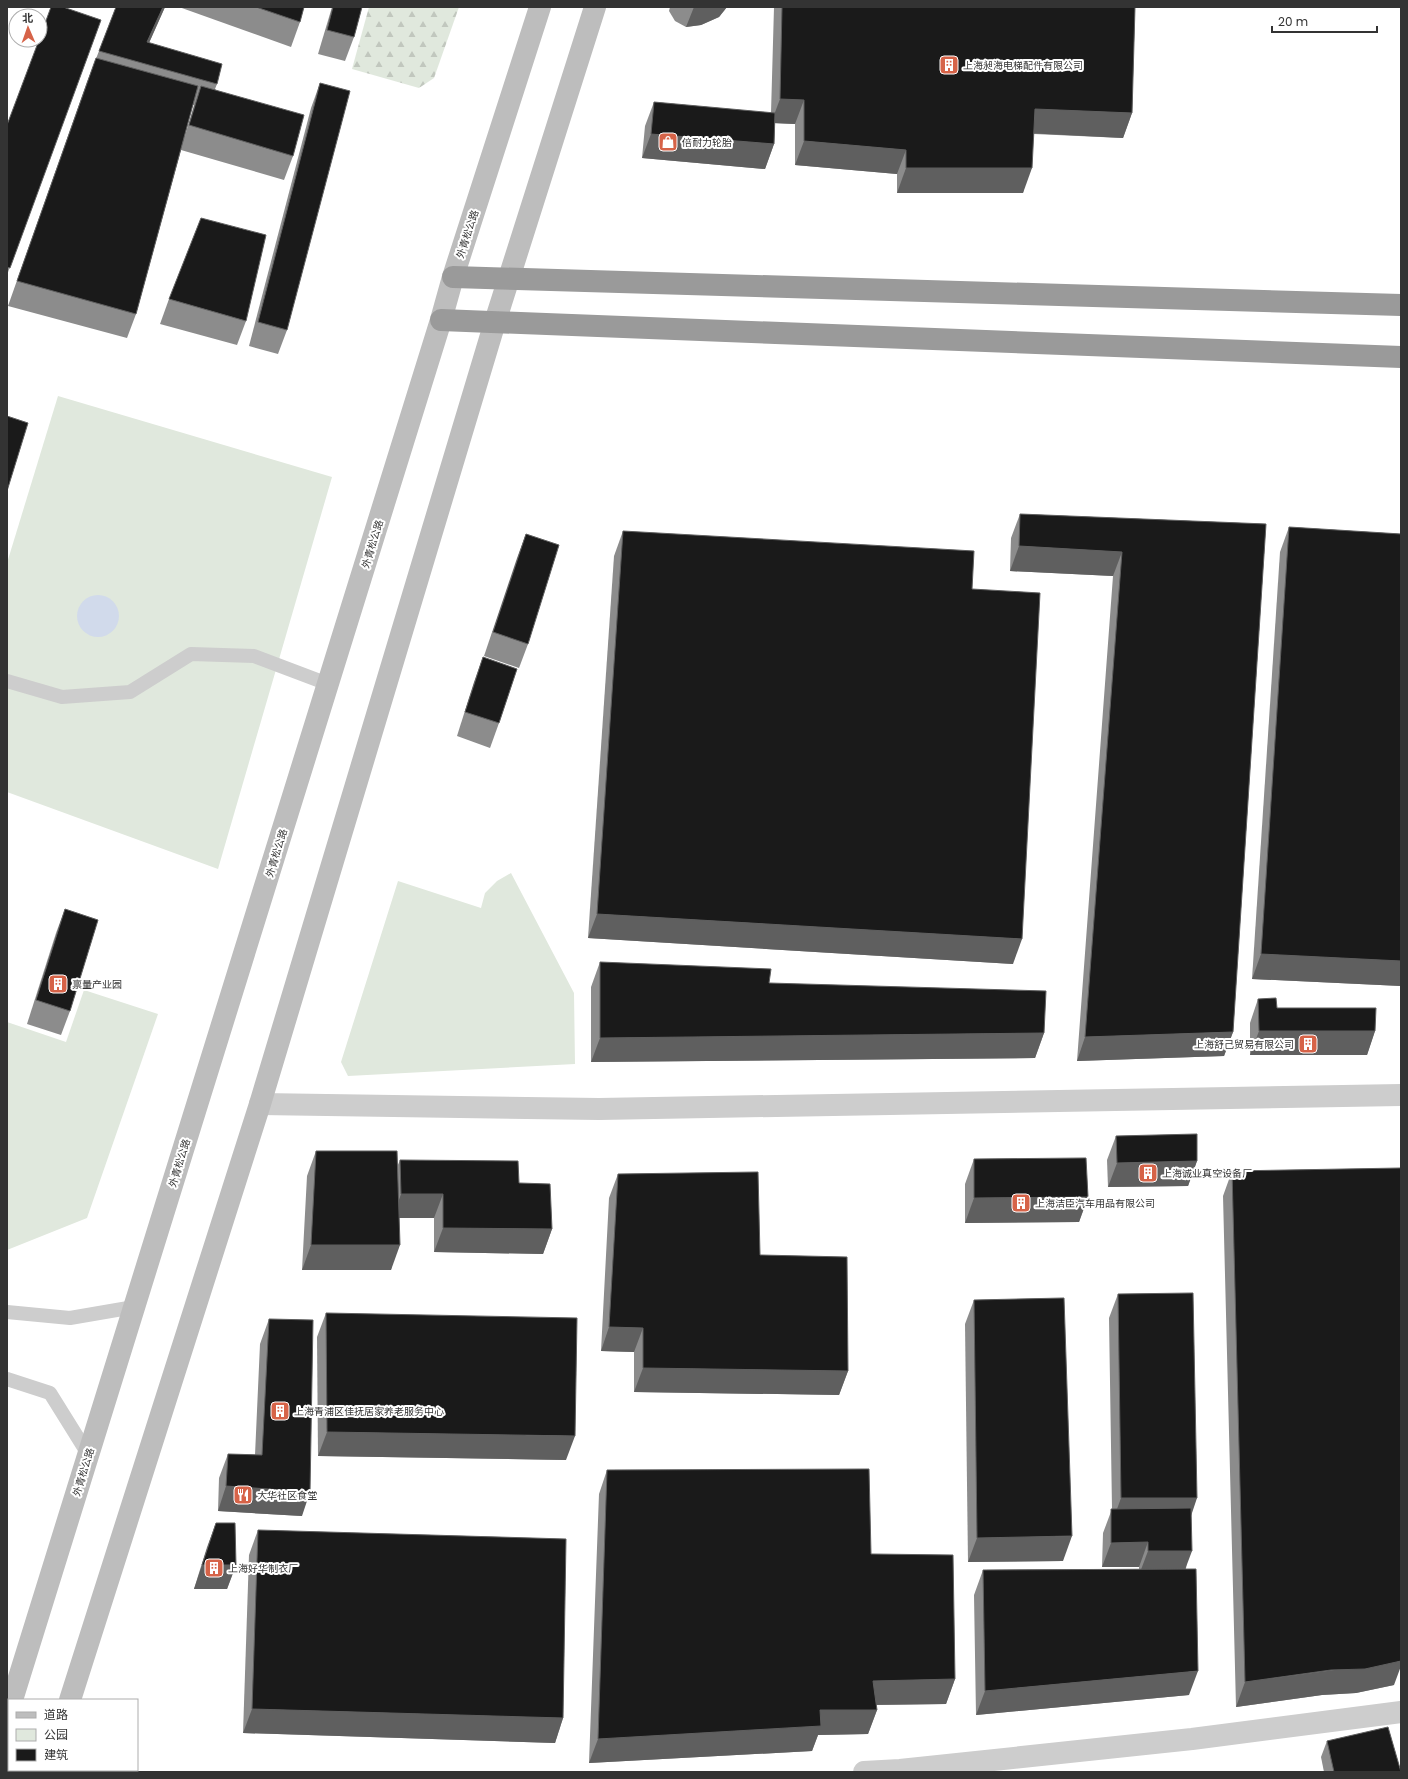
<svg xmlns="http://www.w3.org/2000/svg" width="1408" height="1779" font-family="Poppins,'Noto Sans SC',sans-serif">
  <style>
    .green { fill: #e0e8dd }
    .forest { fill: url(#forest-firs) }
    .water { fill: #d1daeb }
    .lines { fill: none; stroke-linecap: round; stroke-linejoin: round }
    .lane { stroke: #cdcdcd; stroke-width: 14 }
    .street { stroke: #cdcdcd; stroke-width: 22 }
    .secondary { stroke: #bdbdbd; stroke-width: 22 }
    .highway { stroke: #9a9a9a; stroke-width: 22 }
    .wall { fill: #8c8c8c; fill-rule: evenodd }
    .shaded-wall { fill: #5f5f5f }
    .building { fill: #1a1a1a; stroke: #5f5f5f }
    .labels { text-anchor: middle; stroke-width: 4; stroke-linejoin: round; paint-order: stroke }
    .poi-label { font-size: 10px; fill: #333; stroke: #fff; text-anchor: start }
    .street-label { font-size: 10px; fill: #333; stroke: #fff }
  </style>
  <defs>
    <pattern id="forest-firs" width="22" height="20" patternUnits="userSpaceOnUse"><rect width="22" height="20" fill="#e0e8dd"/><path d="M5 1l3.5 6h-7zM16 11l3.5 6h-7z" fill="#c1c7be"/></pattern>
  </defs>
  <rect width="100%" height="100%" fill="#fff"/>
  <g class="green">
    <polygon points="58,396 332,477 218,869 7,792 7,563"/>
    <polygon points="511,873 574,993 575,1064 348,1076 341,1062 398,881 481,908 485,893 497,881"/>
    <polygon points="84,990 158,1014 87,1218 7,1250 7,1022 66,1042"/>
  </g>
  <polygon class="forest" points="369,7 459,7 434,78 419,88 352,69"/>
  <circle class="water" cx="98" cy="616" r="21"/>
  <g class="lines">
    <g class="lane">
      <polyline points="7,681 62,697 130,692 191,654 254,656 328,684"/>
      <polyline points="7,1312 70,1318 134,1307"/>
      <polyline points="7,1379 50,1393 88,1454"/>
    </g>
    <g class="street">
      <polyline points="260,1104 599,1109 1401,1095"/>
      <polyline points="90,1770 115,1772"/>
      <polyline points="864,1772 900,1770 1192,1739 1401,1712"/>
    </g>
    <g class="secondary">
      <polyline points="12,1700 441,320 453,277 540,7"/>
      <polyline points="70,1700 260,1104 495,322 595,7"/>
      <polyline points="47,1772 48,1770"/>
    </g>
    <g class="highway">
      <polyline points="453,277 1401,305"/>
      <polyline points="441,320 1401,357"/>
    </g>
  </g>
  <g class="wall">
    <path d="M116 7H165L149 43 217 84 215 89 293 156 284 180 181 150 136 314 127 338 8 306 87 82ZM193 105H194L184 139Z"/>
    <polygon points="179,7 304,7 300,22 291,47"/>
    <polygon points="332,7 362,7 354,37 345,61 318,54"/>
    <polygon points="670,7 727,7 719,17 701,25 686,27 675,21 669,11"/>
    <polygon points="774,7 1135,7 1132,113 1123,138 1034,134 1023,193 897,193 897,174 795,165 795,124 775,123 774,144 765,169 642,158 645,126 654,102 771,113"/>
    <polygon points="101,20 7,275 7,125"/>
    <polygon points="320,83 287,330 278,354 249,346 311,108"/>
    <polygon points="169,299 246,321 237,345 160,324"/>
    <polygon points="1020,514 1266,524 1233,1032 1224,1056 1077,1061 1113,576 1010,571 1011,538"/>
    <polygon points="1289,527 1401,534 1401,986 1252,979 1280,552"/>
    <polygon points="623,531 972,589 1013,964 588,938 614,556"/>
    <polygon points="526,534 528,644 519,668 484,656 517,558"/>
    <polygon points="483,657 499,723 490,748 457,736 474,682"/>
    <polygon points="65,909 70,1011 61,1035 27,1024 56,933"/>
    <polygon points="600,962 769,983 1044,1033 1035,1058 591,1062 591,987"/>
    <polygon points="1258,999 1277,1008 1375,1031 1367,1055 1250,1055 1250,1023"/>
    <polygon points="1116,1136 1197,1161 1188,1186 1108,1187 1107,1160"/>
    <polygon points="316,1151 397,1167 400,1160 519,1183 552,1229 543,1254 434,1252 434,1218 399,1218 391,1270 302,1270 307,1176"/>
    <polygon points="974,1159 1088,1197 1079,1222 965,1223 965,1184"/>
    <polygon points="1232,1171 1394,1685 1356,1693 1322,1695 1236,1707 1223,1196"/>
    <polygon points="618,1174 760,1255 848,1371 839,1395 634,1392 634,1352 601,1351 609,1198"/>
    <polygon points="1118,1294 1191,1514 1186,1569 1189,1695 976,1715 974,1595 983,1570 1139,1569 1139,1567 1102,1567 1103,1533 1112,1509 1109,1318"/>
    <polygon points="974,1300 1063,1561 968,1562 965,1324"/>
    <polygon points="326,1313 566,1460 318,1456 317,1337"/>
    <polygon points="269,1319 302,1516 218,1511 219,1478 228,1454 255,1455 260,1344"/>
    <polygon points="607,1470 871,1554 955,1679 946,1704 876,1705 877,1710 868,1734 818,1735 812,1751 589,1763 599,1494"/>
    <polygon points="216,1523 236,1565 227,1589 194,1589 207,1547"/>
    <polygon points="258,1530 563,1718 555,1743 243,1733 249,1555"/>
    <polygon points="1327,1741 1401,1772 1324,1772 1321,1757"/>
  </g>
  <g class="shaded-wall">
    <polygon points="163,7 165,7 140,63 147,42"/>
    <polygon points="694,7 727,7 719,17 701,25 686,27"/>
    <polygon points="780,99 804,100 795,124 771,123"/>
    <polygon points="1035,109 1132,113 1123,138 1026,133"/>
    <polygon points="651,134 774,144 765,169 642,158"/>
    <polygon points="804,141 906,150 897,174 795,165"/>
    <polygon points="906,168 1032,168 1023,193 897,193"/>
    <polygon points="1019,546 1122,552 1113,576 1010,571"/>
    <polygon points="597,914 1022,939 1013,964 588,938"/>
    <polygon points="1261,954 1401,961 1401,986 1252,979"/>
    <polygon points="1259,1031 1375,1031 1367,1055 1250,1055"/>
    <polygon points="1233,1032 1224,1056 1077,1061 1085,1037"/>
    <polygon points="1044,1033 1035,1058 591,1062 600,1038"/>
    <polygon points="1197,1161 1188,1186 1108,1187 1117,1163"/>
    <polygon points="401,1194 443,1194 434,1218 393,1218"/>
    <polygon points="1088,1197 1079,1222 965,1223 974,1198"/>
    <polygon points="443,1228 552,1229 543,1254 434,1252"/>
    <polygon points="311,1245 400,1245 391,1270 302,1270"/>
    <polygon points="609,1327 643,1328 634,1352 601,1351"/>
    <polygon points="643,1368 848,1371 839,1395 634,1392"/>
    <polygon points="327,1432 575,1436 566,1460 318,1456"/>
    <polygon points="226,1486 310,1492 302,1516 218,1511"/>
    <polygon points="1121,1498 1197,1498 1189,1522 1112,1523"/>
    <polygon points="1072,1536 1063,1561 968,1562 977,1538"/>
    <polygon points="1148,1542 1139,1567 1102,1567 1111,1543"/>
    <polygon points="1148,1551 1192,1551 1183,1575 1139,1575"/>
    <polygon points="202,1565 236,1565 227,1589 194,1589"/>
    <polygon points="1401,1661 1401,1666 1394,1685 1356,1693 1322,1695 1236,1707 1245,1682"/>
    <polygon points="1198,1671 1189,1695 976,1715 985,1691"/>
    <polygon points="955,1679 946,1704 865,1705 873,1681"/>
    <polygon points="252,1709 563,1718 555,1743 243,1733"/>
    <polygon points="820,1710 877,1710 868,1734 818,1735 812,1751 589,1763 598,1739"/>
  </g>
  <g class="building">
    <polygon points="51,7 63,7 101,20 10,268 7,267 7,125 39,40 40,40 40,37"/>
    <polygon points="116,7 163,7 147,42 222,64 217,84 99,51"/>
    <polygon points="256,7 304,7 300,22"/>
    <polygon points="333,7 362,7 354,37 327,30"/>
    <polygon points="782,7 1135,7 1132,113 1035,109 1032,168 906,168 906,150 804,141 804,100 780,99"/>
    <polygon points="96,58 198,86 136,314 17,281"/>
    <polygon points="320,83 350,91 287,330 258,322"/>
    <polygon points="201,86 304,115 293,156 189,125"/>
    <polygon points="654,102 775,113 774,144 651,134"/>
    <polygon points="201,218 266,235 246,321 169,299"/>
    <polygon points="7,416 28,423 7,491"/>
    <polygon points="1020,514 1266,524 1233,1032 1085,1037 1122,552 1019,546"/>
    <polygon points="1289,527 1401,534 1401,961 1261,954"/>
    <polygon points="623,531 974,551 972,589 1040,593 1022,939 597,914"/>
    <polygon points="526,534 559,545 528,644 493,632"/>
    <polygon points="483,657 517,669 499,723 465,712"/>
    <polygon points="65,909 98,920 70,1011 36,1000"/>
    <polygon points="600,962 771,969 769,983 1046,991 1044,1033 600,1038"/>
    <polygon points="1276,998 1277,1008 1376,1008 1375,1031 1259,1031 1258,999"/>
    <polygon points="1197,1134 1197,1161 1117,1163 1116,1136"/>
    <polygon points="316,1151 397,1151 400,1245 311,1245"/>
    <polygon points="1086,1158 1088,1197 974,1198 974,1159"/>
    <polygon points="400,1160 518,1161 519,1183 550,1184 552,1229 443,1228 443,1194 401,1194"/>
    <polygon points="1401,1168 1401,1661 1365,1669 1331,1670 1245,1682 1232,1171"/>
    <polygon points="758,1172 760,1255 847,1257 848,1371 643,1368 643,1328 609,1327 618,1174"/>
    <polygon points="1193,1293 1197,1498 1121,1498 1118,1294"/>
    <polygon points="1064,1298 1072,1536 977,1538 974,1300"/>
    <polygon points="326,1313 577,1318 575,1436 327,1432"/>
    <polygon points="269,1319 313,1320 310,1492 226,1486 228,1454 262,1455"/>
    <polygon points="869,1469 871,1554 953,1555 955,1679 873,1681 877,1710 820,1710 821,1726 598,1739 607,1470"/>
    <polygon points="1191,1508 1192,1551 1148,1551 1148,1542 1111,1543 1111,1509"/>
    <polygon points="216,1523 235,1523 236,1565 202,1565"/>
    <polygon points="258,1530 566,1539 563,1718 252,1709"/>
    <polygon points="1196,1569 1198,1671 985,1691 983,1570"/>
    <polygon points="1388,1727 1401,1772 1334,1772 1327,1741"/>
  </g>
  <defs>
    <symbol id="building-square" viewBox="-11 -11 22 22"><rect x="-9" y="-9" width="18" height="18" rx="4" fill="#d66348" stroke="#fff"/><path d="M-4-6H4V6H1V3H-1V6H-4ZM-2.5-4.3h1.7v1.8h-1.7ZM.8-4.3h1.7v1.8H.8ZM-2.5-1h1.7V.8h-1.7ZM.8-1h1.7V.8H.8Z" fill="#fff"/></symbol>
    <symbol id="shop-square" viewBox="-11 -11 22 22"><rect x="-9" y="-9" width="18" height="18" rx="4" fill="#d66348" stroke="#fff"/><path d="M-5-2.5h2.3a2.7 3.5 0 0 1 5.4 0H5L5.5 6h-11ZM-1.5-2.5h3a1.5 2.3 0 0 0-3 0Z" fill="#fff"/></symbol>
    <symbol id="restaurant-square" viewBox="-11 -11 22 22"><rect x="-9" y="-9" width="18" height="18" rx="4" fill="#d66348" stroke="#fff"/><path d="M-5-6h1v4h1v-4h1v4h1v-4h1v5L-1.5 .5V6h-2V.5L-5-1ZM5-6V6H3V1.5H1.5Q1.5-4 5-6Z" fill="#fff"/></symbol>
  </defs>
  <g fill-rule="evenodd">
    <use href="#building-square" x="938" y="54" width="22" height="22"/>
    <use href="#shop-square" x="657" y="131" width="22" height="22"/>
    <use href="#building-square" x="47" y="973" width="22" height="22"/>
    <use href="#building-square" x="1297" y="1033" width="22" height="22"/>
    <use href="#building-square" x="1137" y="1162" width="22" height="22"/>
    <use href="#building-square" x="1010" y="1192" width="22" height="22"/>
    <use href="#building-square" x="269" y="1400" width="22" height="22"/>
    <use href="#restaurant-square" x="232" y="1484" width="22" height="22"/>
    <use href="#building-square" x="203" y="1557" width="22" height="22"/>
  </g>
  <g class="labels">
    <g class="poi-label">
      <text x="963" y="69">上海昶海电梯配件有限公司</text>
      <text x="682" y="146">倍耐力轮胎</text>
      <text x="72" y="988">禀量产业园</text>
      <text x="1294" y="1048" text-anchor="end">上海舒己贸易有限公司</text>
      <text x="1162" y="1177">上海诚业真空设备厂</text>
      <text x="1035" y="1207">上海洁臣汽车用品有限公司</text>
      <text x="294" y="1415">上海青浦区佳抚居家养老服务中心</text>
      <text x="257" y="1499">大华社区食堂</text>
      <text x="228" y="1572">上海好华制衣厂</text>
    </g>
    <g class="street-label">
      <text transform="translate(467 234) rotate(-72)" y="4">外青松公路</text>
      <text transform="translate(372 544) rotate(-73)" y="4">外青松公路</text>
      <text transform="translate(276 853) rotate(-73)" y="4">外青松公路</text>
      <text transform="translate(179 1163) rotate(-73)" y="4">外青松公路</text>
      <text transform="translate(83 1472) rotate(-73)" y="4">外青松公路</text>
    </g>
  </g>
  <rect width="1408" height="1779" fill="none" stroke="#333333" stroke-width="16"/>
  <rect x="8" y="1699" width="130" height="72" fill="#ffffff" stroke="#adadad"/>
  <rect x="16" y="1712" width="20" height="6" fill="#bdbdbd" stroke="#adadad"/>
  <text x="44" y="1719" font-size="12" fill="#333333">道路</text>
  <rect x="16" y="1729" width="20" height="12" fill="#e0e8dd" stroke="#adadad"/>
  <text x="44" y="1739" font-size="12" fill="#333333">公园</text>
  <rect x="16" y="1749" width="20" height="12" fill="#1a1a1a" stroke="#adadad"/>
  <text x="44" y="1759" font-size="12" fill="#333333">建筑</text>
  <g transform="translate(28 28) rotate(358)"><circle r="19" fill="#ffffff" stroke="#adadad"/>
  <path d="M0-3L7 15L0 10L-7 15Z" fill="#d66348"/>
  <text y="-6" font-size="11" font-weight="bold" text-anchor="middle" fill="#333333">北</text>
  </g>
  <path d="M1272 26v6h105v-6" fill="none" stroke="#333333" stroke-width="2"/>
  <text x="1278" y="26" font-size="12" fill="#333333" stroke="#ffffff" stroke-width="3" paint-order="stroke">20 m</text>
</svg>
